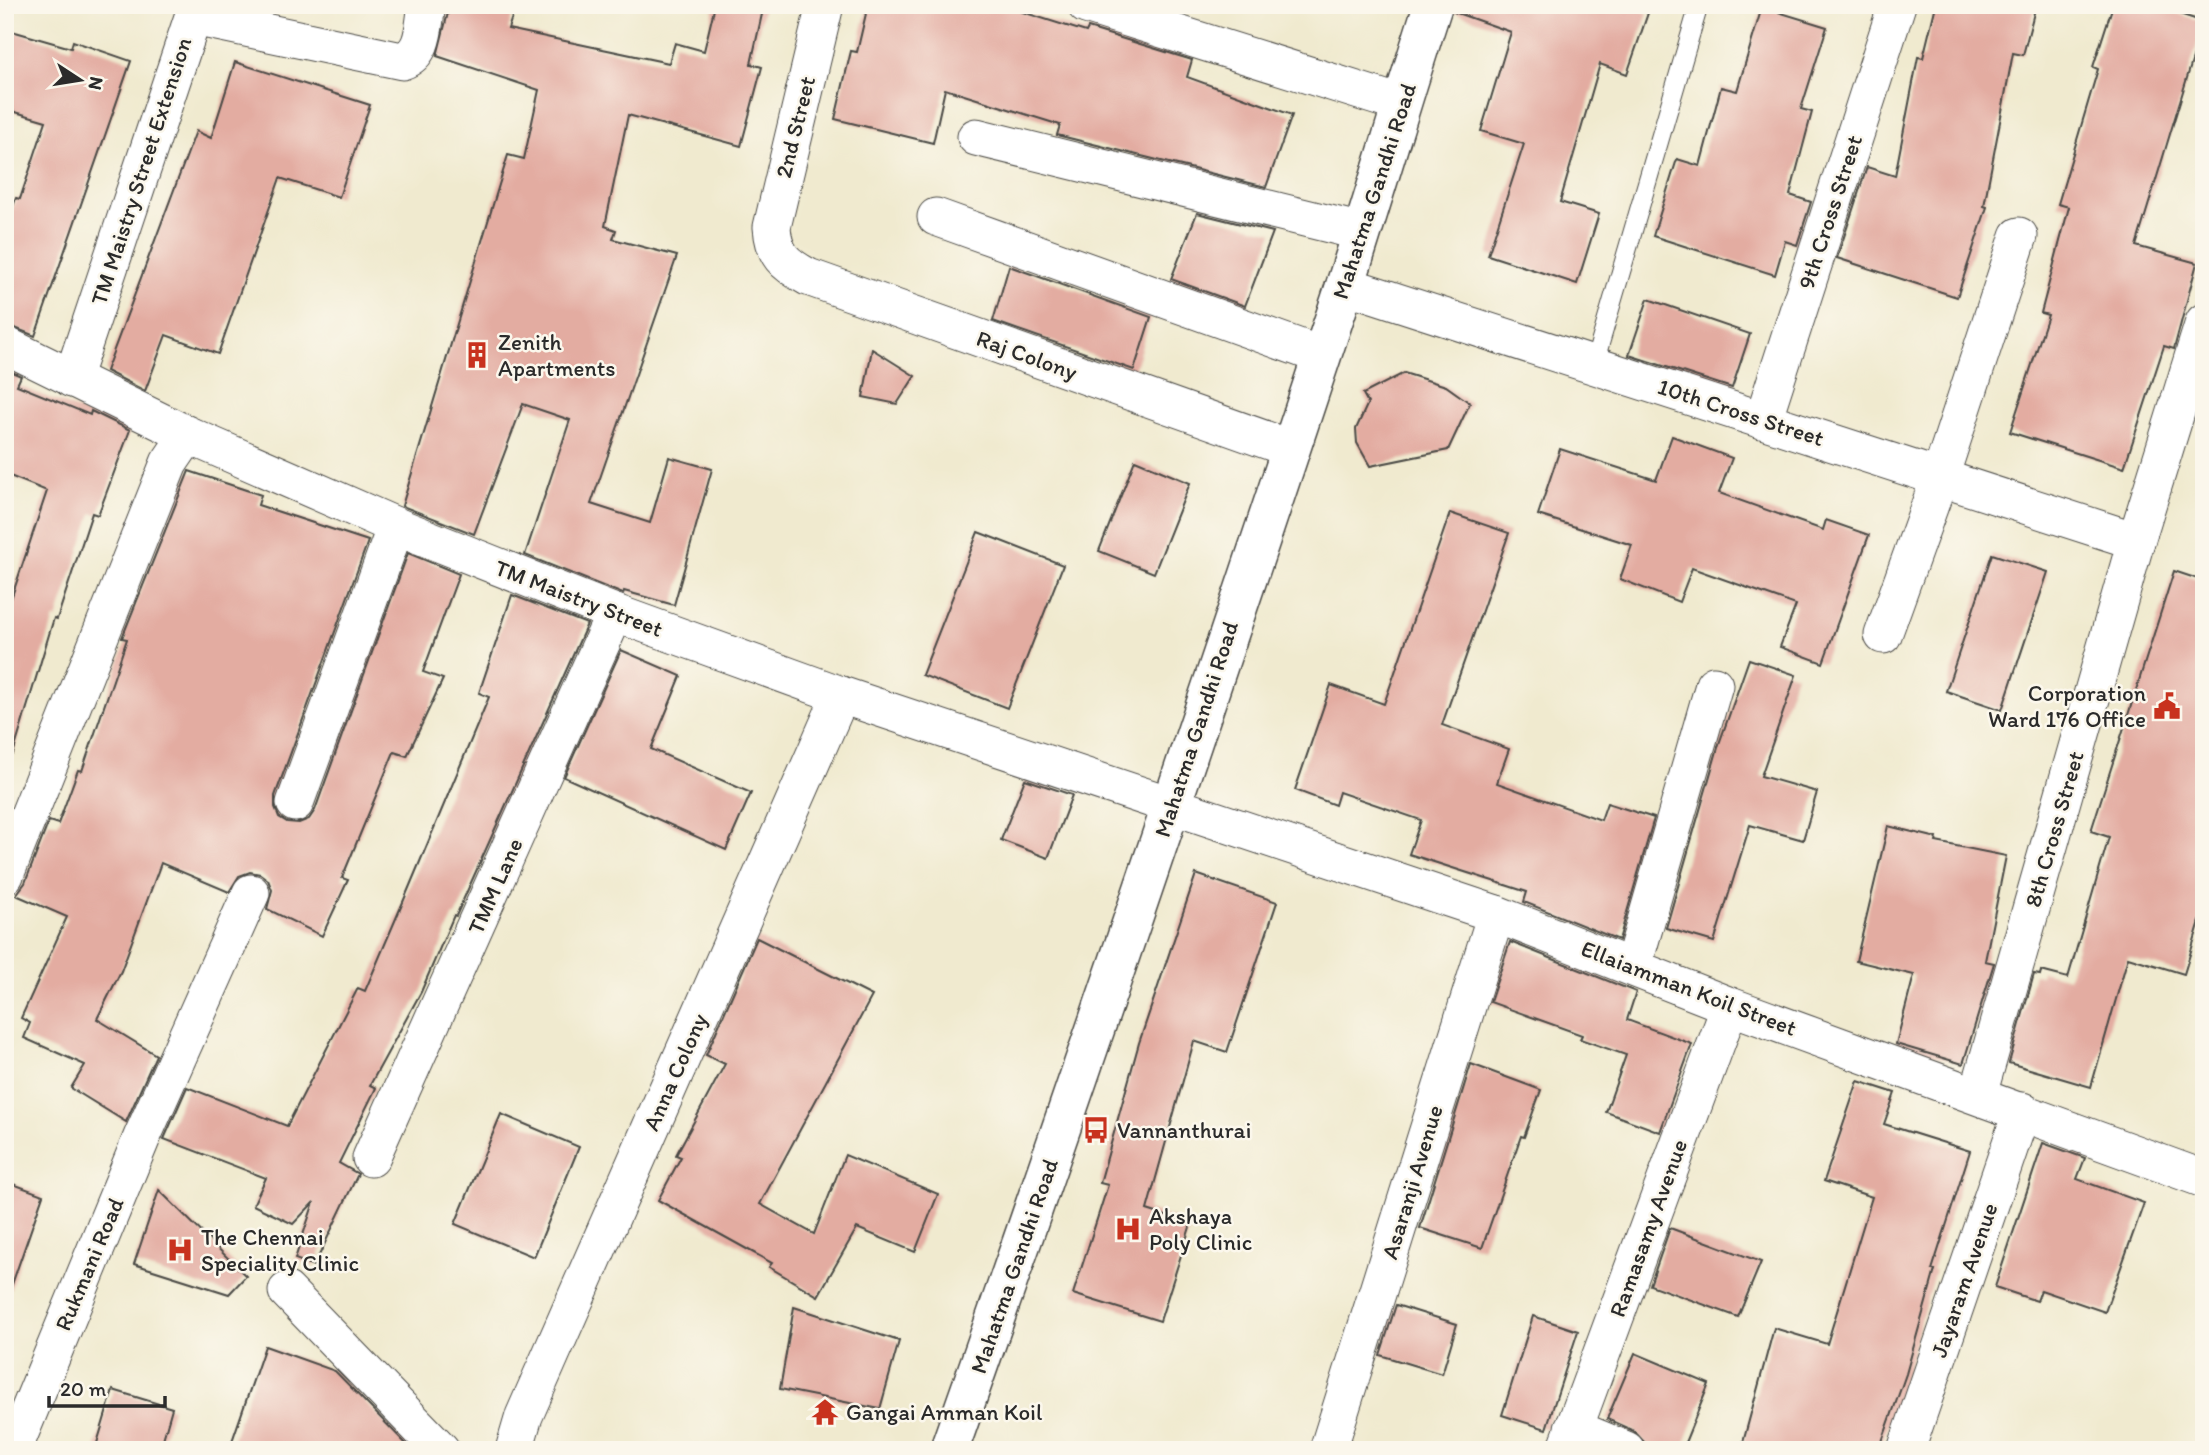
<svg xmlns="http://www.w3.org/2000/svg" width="2209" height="1455" font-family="Itim,sans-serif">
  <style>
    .building { fill: #e3aca1 }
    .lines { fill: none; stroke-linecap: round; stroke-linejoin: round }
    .lane-casing { stroke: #494844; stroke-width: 20 }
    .street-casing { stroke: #494844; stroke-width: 39 }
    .secondary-casing { stroke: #494844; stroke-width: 41 }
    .lane { stroke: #fff; stroke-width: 18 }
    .street { stroke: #fff; stroke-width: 37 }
    .secondary { stroke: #fff; stroke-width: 38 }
    .labels { text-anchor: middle; stroke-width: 5; stroke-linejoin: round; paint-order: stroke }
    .street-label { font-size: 23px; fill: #2b2b2b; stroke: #fbf7ec }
    .poi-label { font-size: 23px; fill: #2b2b2b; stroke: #fbf7ec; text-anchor: start }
  </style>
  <rect width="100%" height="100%" fill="#fbf7ec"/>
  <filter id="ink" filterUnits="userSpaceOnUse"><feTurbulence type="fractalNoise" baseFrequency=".0143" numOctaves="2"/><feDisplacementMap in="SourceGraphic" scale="14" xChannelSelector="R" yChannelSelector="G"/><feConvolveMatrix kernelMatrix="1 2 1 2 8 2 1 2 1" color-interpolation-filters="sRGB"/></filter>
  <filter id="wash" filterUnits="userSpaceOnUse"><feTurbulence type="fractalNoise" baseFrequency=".00686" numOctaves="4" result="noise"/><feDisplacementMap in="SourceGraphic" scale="28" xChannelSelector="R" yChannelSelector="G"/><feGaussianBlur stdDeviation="1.57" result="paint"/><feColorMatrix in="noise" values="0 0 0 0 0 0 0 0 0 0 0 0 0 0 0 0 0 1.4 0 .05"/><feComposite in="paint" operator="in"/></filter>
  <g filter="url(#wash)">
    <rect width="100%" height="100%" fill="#f0eacf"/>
    <g id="blocks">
      <g class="building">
        <polygon points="450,5 516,5 508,29 669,63 675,43 704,51 715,5 764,5 751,64 762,67 741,146 628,115 605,226 616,230 613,239 677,256 591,504 650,523 669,457 712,469 674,605 624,591 623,594 525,555 570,420 523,404 474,534 402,506 508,155 524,159 539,90 437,56"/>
        <polygon points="868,5 1000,5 1086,32 1088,28 1192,60 1187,77 1292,115 1266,187 1057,135 1060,125 945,89 933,143 835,119 851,51 857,52"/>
        <polygon points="1454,5 1627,5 1648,13 1627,74 1600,64 1560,202 1599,214 1577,284 1488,255 1524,144 1481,131 1511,32 1454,12"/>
        <polygon points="1936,5 2036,5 2023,55 2013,53 1984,206 1987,207 1957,297 1837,258 1867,167 1895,176 1918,57 1923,58"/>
        <polygon points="2113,5 2152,5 2204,22 2136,246 2197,263 2174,349 2164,346 2124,468 2010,432 2048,315 2041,313 2069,207 2058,204 2098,69 2093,67"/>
        <polygon points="1762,7 1827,27 1801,109 1812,112 1790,195 1811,202 1797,245 1785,241 1775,275 1653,236 1677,159 1700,166 1721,87 1737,91"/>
        <polygon points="5,29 71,48 73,41 131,61 35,336 5,324 5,229 16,198 20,199 46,121 5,109"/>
        <polygon points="235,62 370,105 339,197 280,178 218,354 166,335 145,391 106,371 196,131 211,138"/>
        <polygon points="1197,213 1273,232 1245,306 1171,279"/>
        <polygon points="1009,266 1151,317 1134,370 993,321"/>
        <polygon points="1648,299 1750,334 1732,388 1629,355"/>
        <polygon points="872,349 915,376 897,404 863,397"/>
        <polygon points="5,369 21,376 17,385 90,415 91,411 130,430 98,515 92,513 57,619 54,618 13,754 5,752 5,617 47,491 5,474"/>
        <polygon points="1404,373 1446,386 1470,403 1448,450 1370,466 1357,443 1356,429 1368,403 1363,394"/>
        <polygon points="1672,436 1732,458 1719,493 1823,530 1826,520 1869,535 1823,663 1780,647 1796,605 1692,568 1679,602 1620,579 1632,545 1538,515 1560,449 1656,480"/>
        <polygon points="1135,460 1190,483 1154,573 1099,551"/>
        <polygon points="189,471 261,495 258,505 368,541 275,796 275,807 279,817 287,822 299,823 309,819 315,810 408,553 459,574 423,672 443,679 407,756 394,752 342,878 348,880 322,936 267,909 272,890 268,880 260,874 250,872 239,876 229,892 161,863 121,971 97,1019 156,1055 126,1122 71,1088 85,1065 24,1038 30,1023 21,1018 67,917 16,895 25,883 49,821 58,824 78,770 82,771 127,639 122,638"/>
        <polygon points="1450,513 1509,533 1442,725 1509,749 1497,783 1601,820 1607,803 1654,818 1619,940 1524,902 1527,892 1409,854 1421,820 1339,792 1335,805 1295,790 1331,685 1384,704"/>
        <polygon points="978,532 1063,565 1007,708 922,675"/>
        <polygon points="1992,554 2048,572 2002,710 1946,691"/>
        <polygon points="2174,571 2204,581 2204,908 2184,974 2128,957 2091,1087 2009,1063 2034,974 2040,975 2041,971 2068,978 2109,837 2091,831"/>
        <polygon points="512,595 587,624 456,916 454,915 421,992 370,1085 376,1088 339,1163 358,1174 314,1266 295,1259 314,1202 293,1224 253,1205 266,1178 164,1139 187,1087 287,1126 358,988 365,991 406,895 489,697 479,693"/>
        <polygon points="621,650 681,676 651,749 751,793 726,850 564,777"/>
        <polygon points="1749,659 1796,675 1761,776 1817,792 1803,840 1750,825 1714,942 1666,928 1719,744"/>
        <polygon points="1025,779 1072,795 1048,858 1001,840"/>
        <polygon points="1888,826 1937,838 1936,842 2006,856 1985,961 1994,963 1963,1064 1896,1044 1914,975 1856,961"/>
        <polygon points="1196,874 1277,902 1227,1052 1194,1041 1147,1210 1191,1224 1160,1321 1073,1294 1108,1185 1100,1183 1139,1043"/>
        <polygon points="757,938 872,996 760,1204 814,1234 845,1155 938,1194 915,1252 857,1228 818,1296 769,1267 772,1263 658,1200 681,1157 676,1155 725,1064 706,1055"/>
        <polygon points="1510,942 1636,992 1627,1020 1692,1044 1660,1132 1606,1112 1626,1055 1580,1039 1582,1035 1490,1002"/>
        <polygon points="1471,1064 1541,1090 1524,1137 1521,1136 1482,1248 1420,1228"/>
        <polygon points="1858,1081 1895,1093 1884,1124 1970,1151 1932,1270 1935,1270 1906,1374 1879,1450 1741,1450 1774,1328 1827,1344 1872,1197 1824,1181"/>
        <polygon points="501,1114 579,1147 534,1257 455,1224"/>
        <polygon points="2043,1143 2085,1158 2077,1179 2144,1203 2105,1312 2041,1290 2037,1301 1995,1287"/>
        <polygon points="5,1181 43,1195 10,1290 5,1289"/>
        <polygon points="159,1190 246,1276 229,1294 134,1264"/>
        <polygon points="1670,1228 1761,1262 1738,1317 1650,1285"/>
        <polygon points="1396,1305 1457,1324 1442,1374 1380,1355"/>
        <polygon points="794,1307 899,1341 880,1409 780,1389"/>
        <polygon points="1533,1316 1578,1331 1546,1429 1502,1415"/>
        <polygon points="265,1346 335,1371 412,1450 229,1450"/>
        <polygon points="1635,1353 1709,1384 1682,1450 1662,1450 1645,1443 1634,1431 1607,1419"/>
        <polygon points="113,1390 172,1408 160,1450 95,1450"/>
      </g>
    </g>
  </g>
  <g filter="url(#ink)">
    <use href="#blocks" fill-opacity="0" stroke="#494844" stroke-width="2"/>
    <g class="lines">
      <defs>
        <polyline id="lane" points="1594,364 1699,5"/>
        <g id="street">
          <path d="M825 5 772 227C774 255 784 264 808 277L1289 448"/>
          <polyline points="1086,5 1401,104"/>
          <polyline points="976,137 1362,232"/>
          <polyline points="936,217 1320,355"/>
          <polyline points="1345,285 2136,541"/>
          <polyline points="5,345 188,435 396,526 615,613 841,695 1496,914 1730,1006 2204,1179"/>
          <path d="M72 379 193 17 402 61C425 53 423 26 427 5"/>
          <polyline points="1763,420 1897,5"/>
          <polyline points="1883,635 1940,477 2019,236"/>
          <polyline points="295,803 396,526"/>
          <polyline points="5,875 169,463 188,435"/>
          <polyline points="1633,966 1714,685"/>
          <polyline points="1978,1095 2136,541 2204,322"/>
          <polyline points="371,1158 615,613"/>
          <polyline points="287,1291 441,1450"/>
          <polyline points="1573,1428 1626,1450"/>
          <polyline points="13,1450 142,1137 251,893"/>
          <polyline points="514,1450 524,1416 841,695"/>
          <polyline points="1328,1450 1496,914"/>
          <polyline points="1566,1450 1730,1006"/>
          <polyline points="1906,1450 2022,1111"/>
        </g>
        <path id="secondary" d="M949 1450C1086 1062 1217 673 1346 283 1376 191 1403 97 1433 5"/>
      </defs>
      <use href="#lane" class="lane-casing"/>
      <use href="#street" class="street-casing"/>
      <use href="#secondary" class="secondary-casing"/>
      <use href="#lane" class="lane"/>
      <use href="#street" class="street"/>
      <use href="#secondary" class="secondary"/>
    </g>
  </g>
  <defs>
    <symbol id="building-bare" viewBox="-9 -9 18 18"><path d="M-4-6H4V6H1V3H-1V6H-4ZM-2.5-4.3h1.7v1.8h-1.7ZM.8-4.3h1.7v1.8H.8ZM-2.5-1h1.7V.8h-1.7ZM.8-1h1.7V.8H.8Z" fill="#c8321e" stroke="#fbf7ec" stroke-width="2.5" paint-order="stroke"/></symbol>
    <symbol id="civic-bare" viewBox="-9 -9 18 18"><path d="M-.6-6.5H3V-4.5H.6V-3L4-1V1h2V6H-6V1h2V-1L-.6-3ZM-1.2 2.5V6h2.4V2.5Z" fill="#c8321e" stroke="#fbf7ec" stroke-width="2.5" paint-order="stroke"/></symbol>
    <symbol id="bus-bare" viewBox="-9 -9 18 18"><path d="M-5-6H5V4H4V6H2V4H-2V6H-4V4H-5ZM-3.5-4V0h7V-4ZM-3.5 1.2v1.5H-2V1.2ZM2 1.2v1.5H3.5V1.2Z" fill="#c8321e" stroke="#fbf7ec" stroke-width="2.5" paint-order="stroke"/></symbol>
    <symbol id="hospital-bare" viewBox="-9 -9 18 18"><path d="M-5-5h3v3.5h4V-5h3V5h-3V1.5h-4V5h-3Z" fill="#c8321e" stroke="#fbf7ec" stroke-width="2.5" paint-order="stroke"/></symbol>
    <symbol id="temple-bare" viewBox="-9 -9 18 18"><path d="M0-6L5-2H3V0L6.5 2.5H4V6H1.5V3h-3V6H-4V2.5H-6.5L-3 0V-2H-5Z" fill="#c8321e" stroke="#fbf7ec" stroke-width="2.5" paint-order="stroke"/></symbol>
  </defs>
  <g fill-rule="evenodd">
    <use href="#building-bare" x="458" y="336" width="38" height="38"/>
    <use href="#civic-bare" x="2148" y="687" width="38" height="38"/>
    <use href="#bus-bare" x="1077" y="1111" width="38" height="38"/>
    <use href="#hospital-bare" x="1109" y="1210" width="38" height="38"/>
    <use href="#hospital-bare" x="161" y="1231" width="38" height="38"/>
    <use href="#temple-bare" x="806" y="1393" width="38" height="38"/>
  </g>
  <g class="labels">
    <g class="street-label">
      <text transform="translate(795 127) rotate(-76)" y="8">2nd Street</text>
      <text transform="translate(141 171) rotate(-72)" y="8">TM Maistry Street Extension</text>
      <text transform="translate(1374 191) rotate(-72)" y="8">Mahatma Gandhi Road</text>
      <text transform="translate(1830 212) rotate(-72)" y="8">9th Cross Street</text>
      <text transform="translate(1027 355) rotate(20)" y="8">Raj Colony</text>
      <text transform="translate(1741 412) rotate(18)" y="8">10th Cross Street</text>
      <text transform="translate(579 598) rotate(21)" y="8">TM Maistry Street</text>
      <text transform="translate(1196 729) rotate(-72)" y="8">Mahatma Gandhi Road</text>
      <text transform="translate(2054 829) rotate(-74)" y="8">8th Cross Street</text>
      <text transform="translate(495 886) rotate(-66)" y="8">TMM Lane</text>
      <text transform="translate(1689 988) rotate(21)" y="8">Ellaiamman Koil Street</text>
      <text transform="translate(675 1072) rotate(-66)" y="8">Anna Colony</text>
      <text transform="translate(1412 1182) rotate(-73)" y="8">Asaranji Avenue</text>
      <text transform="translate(1648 1228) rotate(-70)" y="8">Ramasamy Avenue</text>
      <text transform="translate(89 1264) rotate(-67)" y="8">Rukmani Road</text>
      <text transform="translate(1014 1266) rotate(-71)" y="8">Mahatma Gandhi Road</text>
      <text transform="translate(1964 1280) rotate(-71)" y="8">Jayaram Avenue</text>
    </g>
    <g class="poi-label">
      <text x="498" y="350">Zenith<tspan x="498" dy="26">Apartments</tspan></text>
      <text x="2146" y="701" text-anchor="end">Corporation<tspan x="2146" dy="26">Ward 176 Office</tspan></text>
      <text x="1117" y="1138">Vannanthurai</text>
      <text x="1149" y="1224">Akshaya<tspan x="1149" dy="26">Poly Clinic</tspan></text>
      <text x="201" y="1245">The Chennai<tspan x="201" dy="26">Speciality Clinic</tspan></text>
      <text x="846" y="1420">Gangai Amman Koil</text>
    </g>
  </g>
  <rect width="2209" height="1455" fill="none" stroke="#fbf7ec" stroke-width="28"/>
  <g transform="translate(80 80) rotate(102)" stroke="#fbf7ec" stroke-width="5" paint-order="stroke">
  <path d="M0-5L12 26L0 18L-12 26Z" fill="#2b2b2b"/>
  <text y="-10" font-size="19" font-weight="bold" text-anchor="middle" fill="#2b2b2b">N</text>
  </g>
  <path d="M49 1396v10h116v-10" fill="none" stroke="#2b2b2b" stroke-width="3.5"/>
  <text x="60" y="1396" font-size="21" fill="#2b2b2b" stroke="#fbf7ec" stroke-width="5" paint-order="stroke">20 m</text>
</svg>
